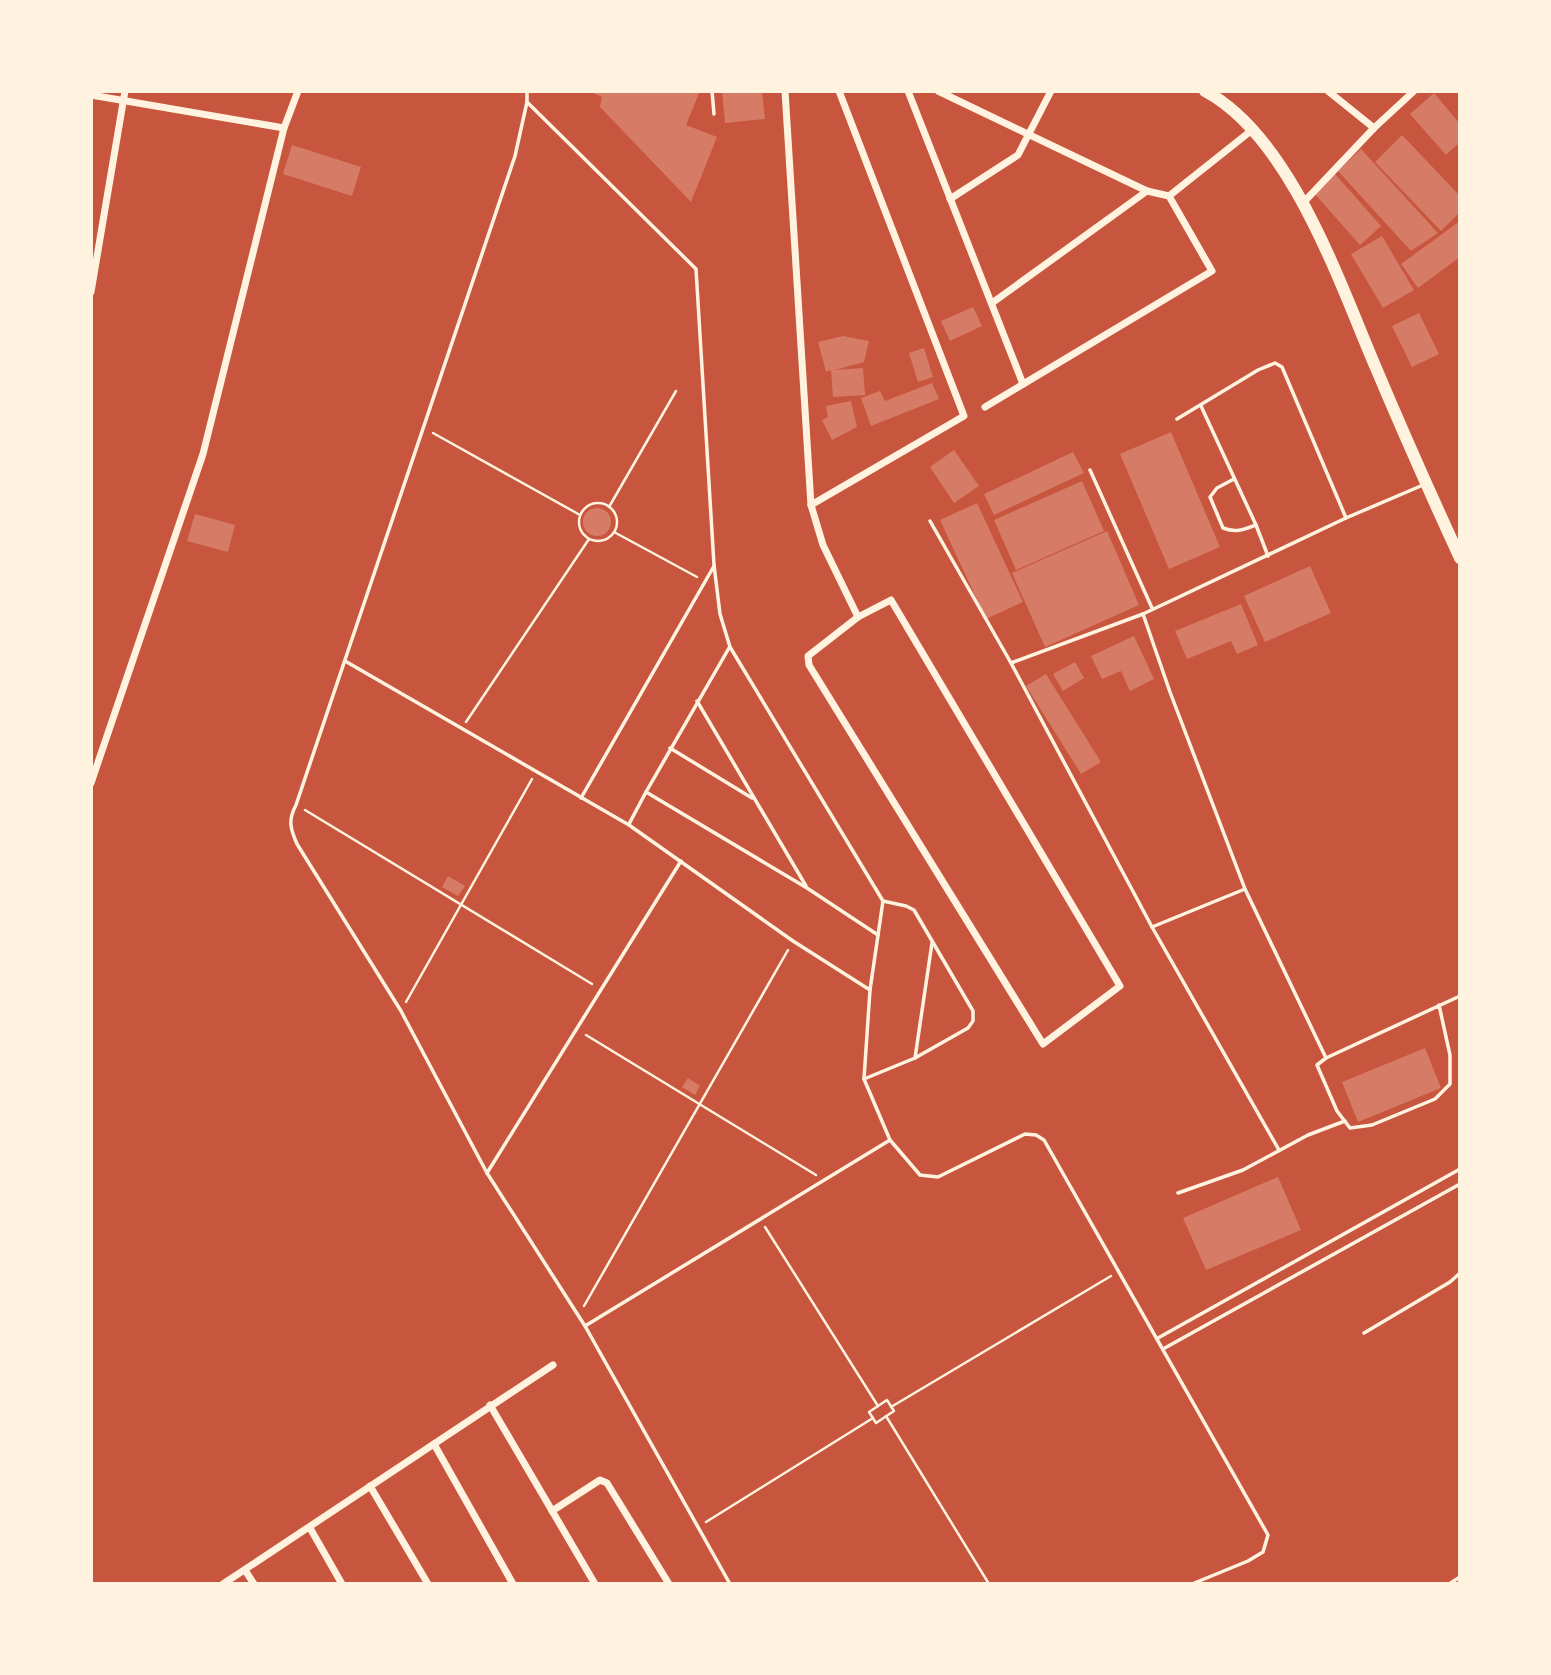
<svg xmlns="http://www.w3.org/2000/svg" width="1551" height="1675" font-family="Manrope,sans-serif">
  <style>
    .building { fill: #d67c66 }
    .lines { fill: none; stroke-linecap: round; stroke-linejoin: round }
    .path { stroke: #fff3e0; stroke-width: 2.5 }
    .service { stroke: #fff3e0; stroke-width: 3.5 }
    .minor { stroke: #fff3e0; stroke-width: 7 }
    .trunk { stroke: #fff3e0; stroke-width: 12 }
  </style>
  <rect width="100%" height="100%" fill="#c8553d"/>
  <g class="building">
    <polygon points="588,91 700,91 686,125 717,137 691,202 600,107 602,97"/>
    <polygon points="722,91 762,91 765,119 725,123"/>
    <polygon points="1434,93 1460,124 1460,142 1446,155 1410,114"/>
    <polygon points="1402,135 1460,196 1460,212 1441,231 1375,162"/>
    <polygon points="292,145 361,167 352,196 283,174"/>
    <polygon points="1361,149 1438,233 1411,251 1338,171"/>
    <polygon points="1335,174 1381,226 1360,245 1314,193"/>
    <polygon points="1460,221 1460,257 1418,288 1401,264"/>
    <polygon points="1382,236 1414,290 1383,308 1351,254"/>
    <polygon points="973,307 982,326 950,341 941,321"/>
    <polygon points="1419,313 1439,354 1412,367 1392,326"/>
    <polygon points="843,336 869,341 864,362 835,370 863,368 865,395 833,397 831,370 826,372 818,342"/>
    <polygon points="924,348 933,377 918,382 909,353"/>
    <polygon points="932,383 939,399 871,426 861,398 880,391 885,401"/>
    <polygon points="851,401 857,427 832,440 822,420 828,417 826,406"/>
    <polygon points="1171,432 1220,547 1169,569 1120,454"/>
    <polygon points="954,450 979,486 954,503 930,467"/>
    <polygon points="1073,452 1084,473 994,515 984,494"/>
    <polygon points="1082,481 1104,531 1016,570 994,520"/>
    <polygon points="977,503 1023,602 986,619 940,520"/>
    <circle cx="597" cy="522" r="14"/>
    <polygon points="195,514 235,525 228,552 187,541"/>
    <polygon points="1107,531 1139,605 1045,647 1012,573"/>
    <polygon points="1310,566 1331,613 1265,642 1244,596"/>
    <polygon points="1241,604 1258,645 1237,654 1231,641 1187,659 1175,631"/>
    <polygon points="1134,636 1154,679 1130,691 1121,671 1102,679 1091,656"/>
    <polygon points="1075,662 1084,678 1063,691 1053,674"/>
    <polygon points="1046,674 1101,762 1081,774 1026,686"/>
    <polygon points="448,876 465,886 458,896 442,887"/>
    <polygon points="1425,1048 1441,1088 1358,1122 1342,1082"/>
    <polygon points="688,1078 700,1086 695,1095 682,1087"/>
    <polygon points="1278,1177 1301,1230 1206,1270 1183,1218"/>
  </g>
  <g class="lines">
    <g class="path">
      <polyline points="433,433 580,515"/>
      <circle cx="598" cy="522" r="19"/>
      <polyline points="609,507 676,391"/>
      <polyline points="614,532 697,577"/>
      <polyline points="466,722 589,539"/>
      <polyline points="305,810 592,984"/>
      <polyline points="406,1002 532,779"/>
      <polyline points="586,1035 816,1175"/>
      <polyline points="765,1227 878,1406"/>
      <polyline points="584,1306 788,950"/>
      <polygon points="887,1400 894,1411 876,1423 869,1412"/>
      <polyline points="891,1407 1111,1276"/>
      <polyline points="886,1416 989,1584"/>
      <polyline points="706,1522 873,1418"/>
    </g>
    <g class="service">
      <path d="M527 91V102L515 156 296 805C288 820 290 828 297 844L401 1011 487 1173 585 1326 730 1584"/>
      <polyline points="712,91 714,114"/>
      <polyline points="527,102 696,269 714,565 720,614 730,647 883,901 870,990"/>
      <polyline points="1201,406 1256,525 1268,556"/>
      <polyline points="1177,419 1258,370 1275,363 1282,367 1346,518"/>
      <polyline points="1090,470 1152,608"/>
      <path d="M1234 479 1217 488 1210 497 1223 528C1236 533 1243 530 1256 525"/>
      <polyline points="930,521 1011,663 1152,927 1279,1150"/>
      <polyline points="1143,614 1170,692 1245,889 1326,1058"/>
      <polyline points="729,648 646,792 807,888 878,935"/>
      <polyline points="345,661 629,825 793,941 870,990 864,1079 890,1140 920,1175 938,1177 1025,1134 1036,1135 1044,1140 1268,1535 1263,1552 1248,1561 1192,1584"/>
      <polyline points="1011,663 1143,614 1346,518 1423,485"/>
      <polyline points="697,701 806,886"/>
      <polyline points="670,748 752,798"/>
      <polyline points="581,798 714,566"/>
      <polyline points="629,824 646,792"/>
      <polyline points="1152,927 1245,889"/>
      <polyline points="1439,1005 1450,1055 1450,1084 1435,1099 1372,1125 1350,1128 1337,1111 1317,1065 1326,1058 1460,996"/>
      <polyline points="915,1058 932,943"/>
      <polyline points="864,1079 915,1058 968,1028 973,1021 973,1011 914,910 906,906 883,901"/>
      <polyline points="487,1173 681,861"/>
      <polyline points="1178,1193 1243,1170 1308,1135 1345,1121"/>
      <polyline points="585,1326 890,1140"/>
      <polyline points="1364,1333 1450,1282 1460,1273"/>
      <polyline points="1158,1338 1460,1169"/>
      <polyline points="1163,1349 1460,1184"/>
      <polyline points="1449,1584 1460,1577"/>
    </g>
    <g class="minor">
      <polyline points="785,91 811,505 823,545 858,617"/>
      <polyline points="908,91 1023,384"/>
      <polyline points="938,91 1147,191 1169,196 1212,271 985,407"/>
      <polyline points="1328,91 1374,128"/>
      <polyline points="91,95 284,128"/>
      <polyline points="1169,196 1252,130"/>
      <polyline points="950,199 1018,155 1051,91"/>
      <polyline points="1302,204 1374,128 1414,91"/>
      <polyline points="91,292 125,91"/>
      <polyline points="992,303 1147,191"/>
      <polyline points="811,505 964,416 839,91"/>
      <polygon points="891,600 1120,986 1043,1044 809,665 808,656 858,617"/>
      <polyline points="91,783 203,454 284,128 298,91"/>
      <polyline points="490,1405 595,1584"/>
      <polyline points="434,1444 513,1584"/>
      <polyline points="370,1486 428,1584"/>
      <polyline points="552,1511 600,1480 607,1483 669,1584"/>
      <polyline points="310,1528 342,1584"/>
      <polyline points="245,1570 254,1584"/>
      <polyline points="223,1584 553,1365"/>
    </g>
    <path class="trunk" d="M1205 91C1291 137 1339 282 1376 368 1403 432 1431 495 1460 558"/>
  </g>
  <rect width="1551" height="1675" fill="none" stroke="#fff3e0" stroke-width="186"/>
</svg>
